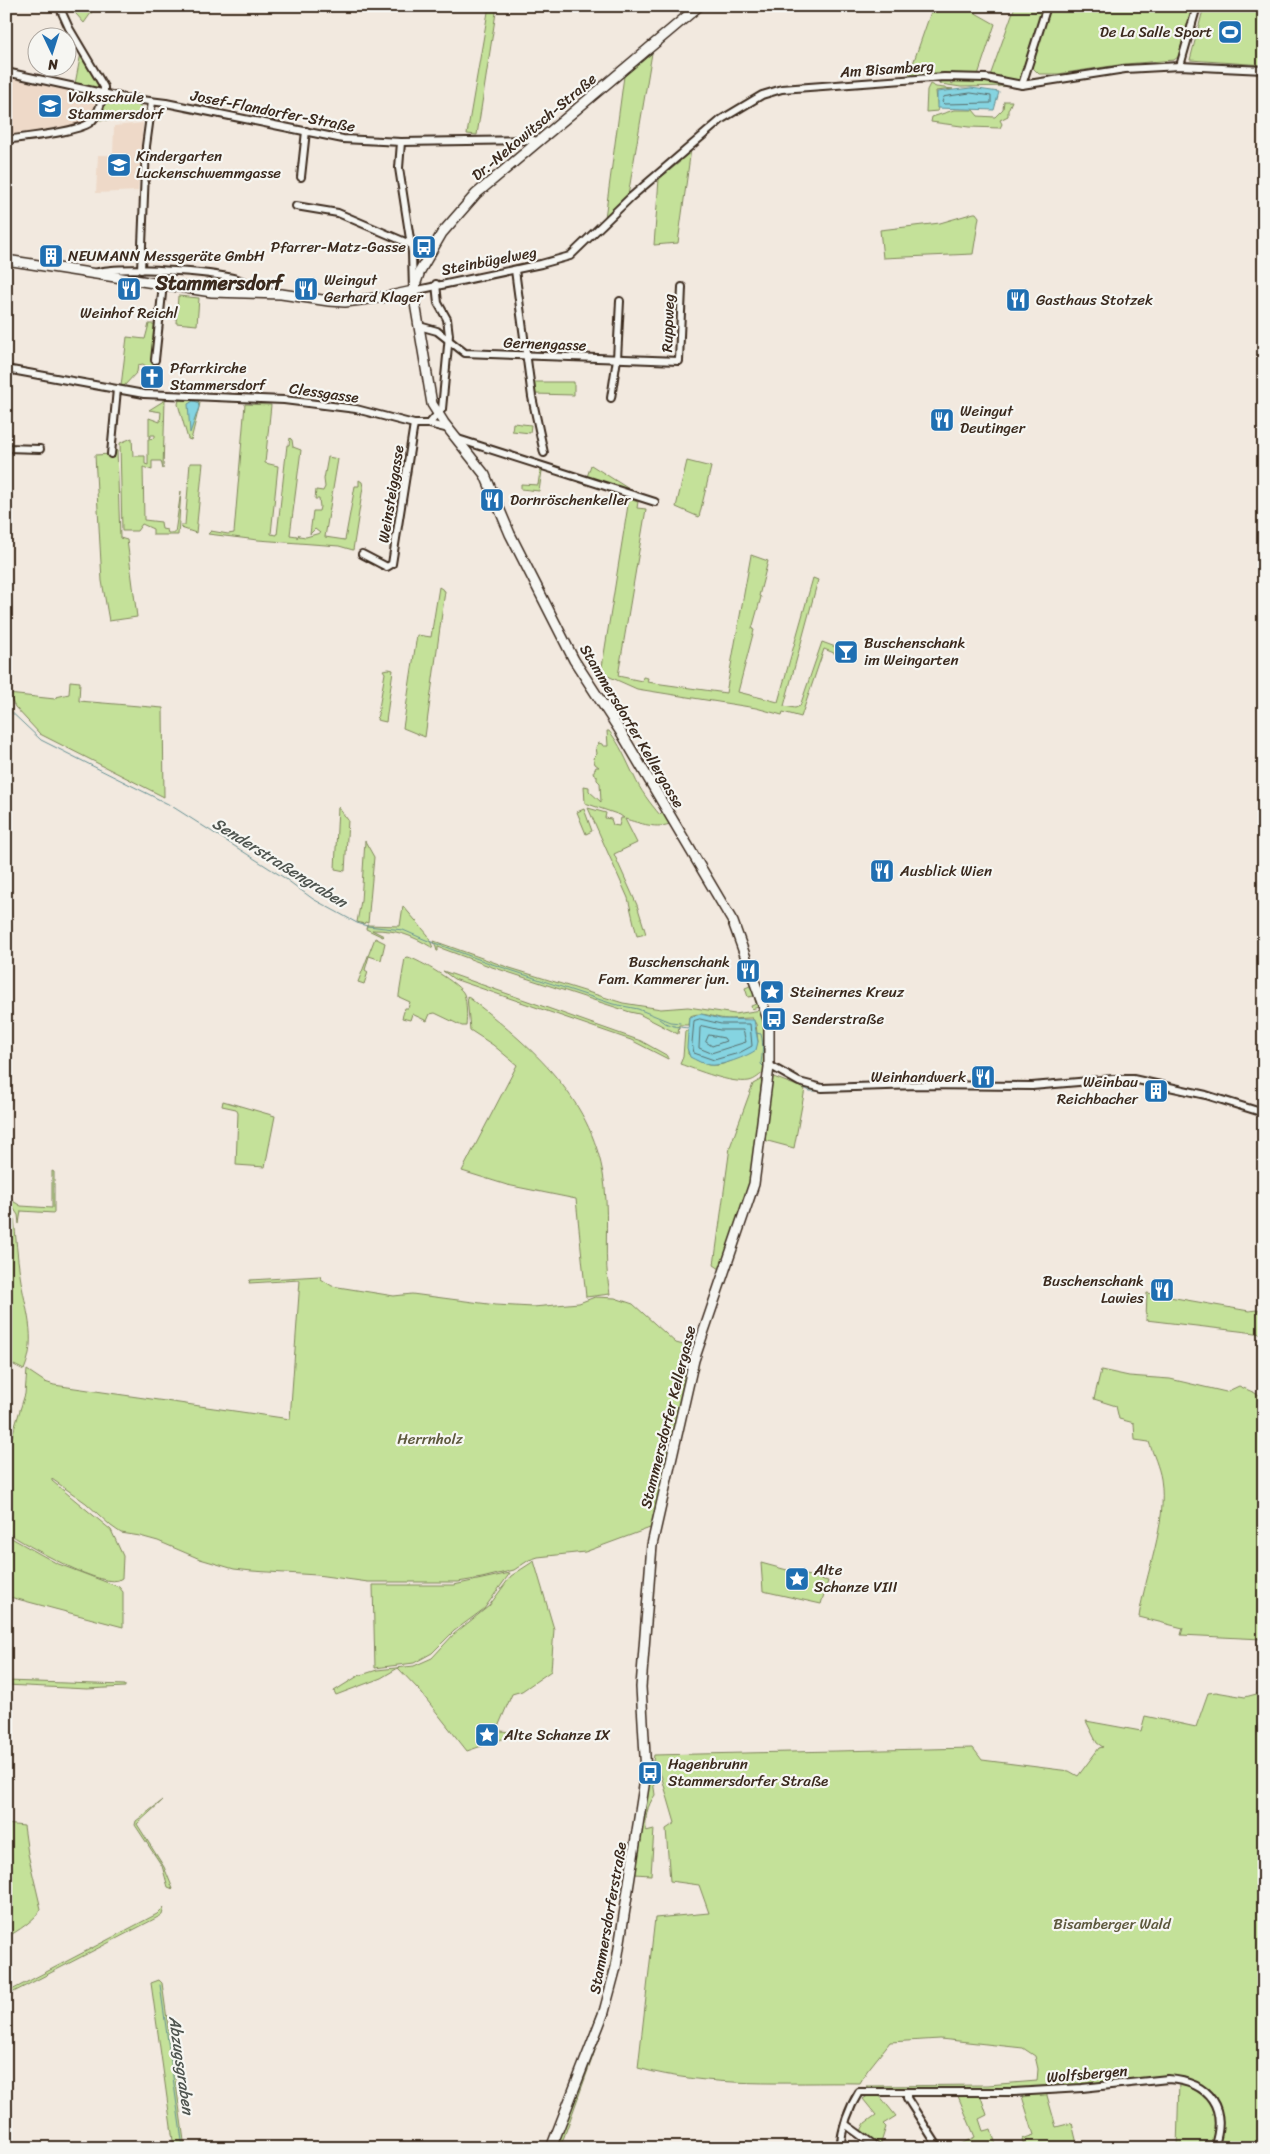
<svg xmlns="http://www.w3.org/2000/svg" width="1270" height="2154" font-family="Sriracha,sans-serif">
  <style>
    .built { fill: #eed9c8 }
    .green { fill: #c4e199; stroke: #80865c }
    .water { fill: #85d4e1; stroke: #679093 }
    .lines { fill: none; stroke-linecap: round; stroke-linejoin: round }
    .shore { stroke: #596e6c; stroke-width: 1 }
    .stream { stroke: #679093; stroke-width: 1 }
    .street-casing { stroke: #3b2a1e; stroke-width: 10 }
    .secondary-casing { stroke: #3b2a1e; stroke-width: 12 }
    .street { stroke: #f6f6f2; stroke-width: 6 }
    .secondary { stroke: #f6f6f2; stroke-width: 9 }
    .labels { text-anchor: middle; stroke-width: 4.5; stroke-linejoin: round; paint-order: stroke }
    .poi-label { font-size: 15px; fill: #3b2a1e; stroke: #f6f6f2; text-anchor: start }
    .street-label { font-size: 15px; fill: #3b2a1e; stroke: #f6f6f2 }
    .park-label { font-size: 15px; fill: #5d583d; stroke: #f6f6f2 }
    .water-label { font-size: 16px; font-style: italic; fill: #4e544f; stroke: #f6f6f2 }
    .district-label { font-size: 20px; font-weight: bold; fill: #3b2a1e; stroke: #f6f6f2 }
  </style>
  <rect width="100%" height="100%" fill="#f2e9df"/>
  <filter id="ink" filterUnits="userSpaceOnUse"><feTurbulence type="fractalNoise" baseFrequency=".02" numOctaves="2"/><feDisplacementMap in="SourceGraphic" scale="10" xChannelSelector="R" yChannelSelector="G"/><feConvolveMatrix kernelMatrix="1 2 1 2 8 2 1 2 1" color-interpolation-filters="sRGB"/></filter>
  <g filter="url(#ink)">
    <g class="built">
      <polygon points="6,77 96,97 97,99 92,114 85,122 77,125 15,134 6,138"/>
      <polygon points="143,123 138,191 96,193 98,155 113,155 114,126"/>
    </g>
    <g class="green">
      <polygon points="69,6 96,6 84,23"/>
      <polygon points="489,6 497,6 477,135 467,134"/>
      <polygon points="933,6 973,6 972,11 995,24 978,75 941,74 908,78"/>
      <polygon points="1015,6 1045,6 1022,82 990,76"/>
      <polygon points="1050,6 1193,6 1178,57 1174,60 1125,64 1058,74 1039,74 1031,66"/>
      <polygon points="1204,6 1264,6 1264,65 1190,60"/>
      <polygon points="81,53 101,87 99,89 75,84"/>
      <polygon points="652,53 628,196 605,218 624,76"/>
      <path d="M943 80 950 81 952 84C965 73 995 82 1012 86L961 87 941 84 939 83Z"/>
      <polygon points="930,84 936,87 953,89 936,91 938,111 926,112 927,90"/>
      <polygon points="104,98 141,106 144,110 143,120 100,120 98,118"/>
      <polygon points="1004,101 1012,101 1008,110 1008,116 1000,120 1002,124 1000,128 969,127 931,122 932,117 954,110 973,110 978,116 995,117 1003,109"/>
      <polygon points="691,149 678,243 654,245 659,179 680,162 678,160"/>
      <polygon points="974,213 976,213 979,217 973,254 883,258 880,230 940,223"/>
      <polygon points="217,278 242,284 244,289 214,289 215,279"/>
      <polygon points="178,296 199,298 197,325 176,323"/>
      <polygon points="149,324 157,324 153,367 147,367 143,364 138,365 137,372 123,387 121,386 127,337 145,339"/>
      <polygon points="532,382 574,382 574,395 534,394"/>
      <polygon points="165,400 163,469 161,461 152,461 152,470 143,467 144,520 161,522 162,529 167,530 168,533 175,533 181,491 178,535 153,535 153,529 142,524 137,531 122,531 120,443 132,438 133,456 145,456 145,464 148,465 148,439 155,438 155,435 151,435 149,438 149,418 160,422 161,412 149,410"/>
      <polygon points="179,400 197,400 200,403 191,440 188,439 178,404"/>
      <polygon points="245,404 271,405 265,463 278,466 271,534 277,535 287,445 289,445 290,438 292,440 293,447 301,450 290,535 297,536 297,538 299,534 299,536 306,537 320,533 315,529 310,534 313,511 319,511 320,507 319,499 315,499 316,490 323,491 325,487 324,479 328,457 338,459 325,537 345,540 355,486 359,486 359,480 362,482 363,487 353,550 339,546 258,540 208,534 211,531 228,534 234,533"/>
      <polygon points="513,423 531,425 530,433 512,431"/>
      <polygon points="114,450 117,450 120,538 127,540 137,617 109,621 102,581 95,455 112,454"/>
      <polygon points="687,461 711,467 699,517 676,507"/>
      <polygon points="190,463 203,463 196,533 181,528 181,525 185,525"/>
      <polygon points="591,465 629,489 628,491 587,477"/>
      <polygon points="540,471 542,471 539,491 521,489 521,484 538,485"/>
      <polygon points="629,499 638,502 637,508 646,509 618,676 642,681 643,677 648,678 647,682 726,693 751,555 768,561 759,596 761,597 752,629 754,630 738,692 778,702 813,578 818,580 784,706 795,708 800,706 822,642 841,649 839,655 824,649 801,717 783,712 782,715 756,708 637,689 601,673"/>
      <polygon points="439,587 445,591 425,737 403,728 417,635 431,637"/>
      <polygon points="389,669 393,670 386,722 377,720 385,673 383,670"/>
      <polygon points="70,681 80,682 79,701 163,708 164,797 40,734 15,707 8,694 55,699 56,697 69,694"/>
      <path d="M607 731H609C620 744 626 760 634 776 640 790 650 803 660 815L663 811 672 823C657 830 640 823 625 819L637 843 614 854 637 905 646 934 637 936 628 898 588 808 606 813 605 818 611 819 613 825 619 826 621 818H624L620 815 585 803 584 786 589 787V791L601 802 600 783 597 780V776L593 773 596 767H599L595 764 593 758 597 754 596 747 599 743 602 744 603 746H608Z"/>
      <polygon points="338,807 348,820 345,871 335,869"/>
      <polygon points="584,809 592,831 586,834 577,812"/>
      <polygon points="365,841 374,857 368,923 365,922 364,924 357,922 361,901"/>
      <path d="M403 906 428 935 433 948C411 935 398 930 372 930L384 936 383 937 366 929 367 925 400 926Z"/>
      <polygon points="375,938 385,943 381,960 369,956 365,970 368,972 364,984 358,982"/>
      <path d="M434 941 510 968 623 1003 661 1009 688 1007 735 1014 761 1010 766 1031 765 1071C760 1075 755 1080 749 1081 731 1084 697 1070 680 1064L683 1057 685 1031H689L688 1054C694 1058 702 1064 709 1065 726 1068 746 1053 758 1042L756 1024 752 1018C742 1018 729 1020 720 1018 710 1016 698 1011 689 1017L688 1025H679L678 1034 639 1014 630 1012 489 966 438 947V951H437Z"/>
      <path d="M408 957C419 960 460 984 464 994 467 1003 467 1017 466 1026H462L435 1013 430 1014 427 1021 412 1014 410 1020 402 1018 405 1008H408L410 1002 399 997V995L405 958Z"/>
      <polygon points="443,971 641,1041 668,1056 668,1059 631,1040 454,979"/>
      <polygon points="749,972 761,1006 752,1009 751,1006 756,1004 754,996 748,997 745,988 750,986 746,973"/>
      <path d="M467 996C531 1047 596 1099 605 1188 609 1223 603 1259 610 1294L586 1297 576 1199 507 1185 462 1171 517 1065 493 1045 470 1030Z"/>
      <polygon points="771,1076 805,1089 794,1148 764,1140"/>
      <polygon points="762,1079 750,1188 720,1269 714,1265 730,1147 753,1084"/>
      <polygon points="223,1101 275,1116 265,1167 236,1165 238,1113 236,1109 222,1106"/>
      <polygon points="52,1171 54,1172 54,1213 21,1211 19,1224 18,1215 6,1197 21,1206 52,1208"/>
      <path d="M6 1207H8V1214L12 1211 14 1218C16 1237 17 1256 20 1275 25 1309 38 1337 24 1370L6 1361Z"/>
      <path d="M320 1276 321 1279 332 1286 394 1296 412 1294 496 1305 533 1307 579 1303 595 1297 615 1298 633 1304 676 1343 687 1346 690 1351 653 1525 650 1528 585 1552 538 1557 529 1560 514 1570 482 1578 458 1582H368L317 1575 252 1571 234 1569 200 1559 158 1541 140 1536 121 1533 111 1526 86 1503 52 1479V1481L111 1530 123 1556 122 1578C107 1593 24 1543 6 1532V1455L25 1394 27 1370 45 1382 54 1385 290 1419 300 1280 249 1283 250 1280Z"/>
      <polygon points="1147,1293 1249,1311 1264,1309 1264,1334 1146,1320"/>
      <path d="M1101 1370 1129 1376 1170 1379 1226 1392 1239 1386 1264 1397V1646H1262V1639L1181 1635 1183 1628 1139 1617C1145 1574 1168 1523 1161 1479 1159 1467 1153 1454 1149 1442L1135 1440 1134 1423 1119 1419 1116 1406 1094 1399Z"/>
      <polygon points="6,1535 56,1563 119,1587 123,1592 123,1627 6,1596"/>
      <polygon points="534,1561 554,1629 551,1671 522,1691 512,1694 498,1727 501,1731 520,1733 467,1751 419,1690 398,1668 381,1678 336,1695 334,1691 358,1676 377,1670 414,1666 432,1658 454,1634 489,1606 511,1576"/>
      <polygon points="761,1563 828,1581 821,1604 763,1591"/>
      <polygon points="510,1573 484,1609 454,1631 432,1653 414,1663 375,1668 373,1585 454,1585"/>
      <polygon points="6,1681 125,1685 125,1687 87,1689 6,1685"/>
      <path d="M1216 1692 1245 1697 1264 1692V2148H1177L1179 2082 1170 2076 1085 2085 1004 2089H871L866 2086 988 2085 1037 2081 1038 2069 1035 2056 1023 2048 940 2039 890 2042 867 2071 860 2083C787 2082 710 2088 638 2068L655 1918 709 1913 699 1885 670 1881 666 1829 675 1823 661 1775 657 1769 652 1767 654 1755 973 1748 982 1760 1069 1771 1078 1776 1099 1748 1103 1747 1097 1743 1086 1721 1141 1731 1145 1716 1196 1727 1208 1693Z"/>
      <polygon points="644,1760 609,1986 548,2148 604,1996 614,1946 636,1814 642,1761"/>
      <path d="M652 1773 655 1795C647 1806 645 1817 646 1831L654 1829 651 1875 634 1874 621 1957 611 2006 560 2148H554L601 2026 648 1776Z"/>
      <polygon points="162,1801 137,1824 164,1867 173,1889 168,1887 162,1866 135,1825 136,1821"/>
      <path d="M6 1824 24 1826 28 1854 41 1909C37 1918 16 1933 6 1937Z"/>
      <polygon points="164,1907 162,1915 6,1996 6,1993 157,1914"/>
      <polygon points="159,1980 162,1983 185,2148 174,2148 151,1983"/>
      <polygon points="1046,2092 1056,2127 1072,2123 1078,2148 1025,2148 1022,2139 1034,2135 1021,2093"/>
      <polygon points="980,2094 987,2115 979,2119 983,2131 991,2129 997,2148 971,2148 969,2146 965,2148 953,2148 975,2137 958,2096"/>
      <polygon points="869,2095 879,2095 896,2116 883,2124 886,2127 880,2146 861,2131 865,2123 876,2115 863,2099"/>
    </g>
    <g class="water">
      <polygon points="971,88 999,92 994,110 937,108 937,92"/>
      <polygon points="193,401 198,402 199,407 190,433 188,404"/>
      <path d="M701 1014 721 1019 754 1020 758 1042 756 1050C748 1056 720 1067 709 1065 703 1064 696 1060 690 1057L687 1048 689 1017Z"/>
    </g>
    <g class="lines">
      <g class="shore">
        <polygon points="971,93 991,96 991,103 944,104 942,102 944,97"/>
        <polygon points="700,1019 721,1024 750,1024 752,1046 739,1053 714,1060 694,1053 692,1043 694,1021"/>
        <polygon points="703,1026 720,1030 743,1030 746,1042 711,1053 699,1048 700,1028"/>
        <polygon points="709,1035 724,1038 726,1041 712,1046 706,1042"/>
      </g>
      <g class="stream">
        <polyline points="6,707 41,740 170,805 283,877 313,899 357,923 367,926 403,930 426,940 489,963 613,1004 638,1009 670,1022 680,1023"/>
        <path d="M659 1019C667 1026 678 1027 689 1028"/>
        <path d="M756 1033 761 1034C764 1046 762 1053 761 1064L765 1068"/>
        <polyline points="773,1072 810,1091 862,1090"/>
        <polyline points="903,1089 949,1088"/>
        <polyline points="1248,1105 1264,1110"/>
        <polyline points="160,1985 183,2148"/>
      </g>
      <defs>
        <g id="street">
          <polyline points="59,6 69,28 104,87 104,93"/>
          <polyline points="1180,66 1197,6"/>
          <polyline points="6,72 125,98 166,103 343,139 401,142 534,140 537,142"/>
          <polyline points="1022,85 1047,6"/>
          <path d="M6 140C24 137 82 132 92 121 99 114 101 102 104 93"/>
          <polyline points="401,142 399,168 412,252 413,291 541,264 570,256 631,197 722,119 762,95 782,89 944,77 986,78 1022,85 1125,69 1180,66 1264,70"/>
          <polyline points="301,177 306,131"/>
          <polyline points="296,206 338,213 410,244"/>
          <polyline points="412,252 430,253"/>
          <polyline points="141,270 146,146 152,102"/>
          <polyline points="515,270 532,397 544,453"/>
          <path d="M95 273C119 265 212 272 237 279 246 282 253 288 261 292"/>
          <polyline points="419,326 437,331 465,353 679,361 682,287"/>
          <polyline points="155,360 163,284"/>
          <polyline points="6,369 144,394 284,400 356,409 414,424 429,424 449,429"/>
          <polyline points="611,398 617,359 620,301"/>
          <polyline points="429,424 442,409 449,335 447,319 438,303 436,284"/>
          <polyline points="458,439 655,502"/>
          <polyline points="6,448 40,449"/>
          <polyline points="111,454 117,389"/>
          <polyline points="362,554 387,567 392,564 414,424"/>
          <polyline points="769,1065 799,1082 822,1088 918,1085 1032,1086 1113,1079 1133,1079 1206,1095 1264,1113"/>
          <polyline points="907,2092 907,2098 939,2148"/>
          <polyline points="845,2124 878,2148"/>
          <path d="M840 2148C842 2129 849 2108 859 2092H1014L1082 2088 1168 2079C1210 2082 1228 2108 1214 2148"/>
        </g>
        <g id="secondary">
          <polyline points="6,260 212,292 281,294 329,301 345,302 385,297 413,291"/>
          <polyline points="413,291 432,404 444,423 485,475 510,534 574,660 622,734 733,922 769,1022 769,1067 754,1184 694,1360 652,1545 641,1687 646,1773 616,1967 604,2012 551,2148"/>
          <polyline points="413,291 420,271 442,233 476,194 699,6"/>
        </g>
      </defs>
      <use href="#street" class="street-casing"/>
      <use href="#secondary" class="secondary-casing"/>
      <use href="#street" class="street"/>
      <use href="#secondary" class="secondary"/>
    </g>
  </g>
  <defs>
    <symbol id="stadium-square" viewBox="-11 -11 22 22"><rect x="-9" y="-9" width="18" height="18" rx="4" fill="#1f6fb2" stroke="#f6f6f2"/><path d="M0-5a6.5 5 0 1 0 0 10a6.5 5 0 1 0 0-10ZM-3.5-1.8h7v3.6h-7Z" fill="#fff"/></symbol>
    <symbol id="school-square" viewBox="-11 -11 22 22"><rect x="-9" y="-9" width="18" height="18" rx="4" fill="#1f6fb2" stroke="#f6f6f2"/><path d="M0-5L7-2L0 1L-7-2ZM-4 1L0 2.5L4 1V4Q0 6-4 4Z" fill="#fff"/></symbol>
    <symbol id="bus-square" viewBox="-11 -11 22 22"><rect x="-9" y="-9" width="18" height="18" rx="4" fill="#1f6fb2" stroke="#f6f6f2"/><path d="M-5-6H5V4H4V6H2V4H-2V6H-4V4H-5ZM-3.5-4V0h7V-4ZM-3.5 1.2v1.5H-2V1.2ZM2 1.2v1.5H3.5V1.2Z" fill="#fff"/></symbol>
    <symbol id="building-square" viewBox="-11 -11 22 22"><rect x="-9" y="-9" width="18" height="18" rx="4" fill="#1f6fb2" stroke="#f6f6f2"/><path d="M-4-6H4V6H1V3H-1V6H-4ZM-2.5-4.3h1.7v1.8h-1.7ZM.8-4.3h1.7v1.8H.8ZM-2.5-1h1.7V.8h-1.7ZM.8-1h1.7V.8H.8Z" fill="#fff"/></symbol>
    <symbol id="restaurant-square" viewBox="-11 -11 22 22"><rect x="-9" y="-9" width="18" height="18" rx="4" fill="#1f6fb2" stroke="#f6f6f2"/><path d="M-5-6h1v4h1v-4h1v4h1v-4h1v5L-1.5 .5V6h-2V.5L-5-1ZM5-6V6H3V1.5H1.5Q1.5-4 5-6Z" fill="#fff"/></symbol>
    <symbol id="church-square" viewBox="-11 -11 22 22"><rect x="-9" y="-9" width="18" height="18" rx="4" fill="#1f6fb2" stroke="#f6f6f2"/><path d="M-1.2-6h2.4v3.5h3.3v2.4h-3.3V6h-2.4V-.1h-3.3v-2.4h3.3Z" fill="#fff"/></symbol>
    <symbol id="bar-square" viewBox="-11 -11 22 22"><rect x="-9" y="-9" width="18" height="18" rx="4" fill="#1f6fb2" stroke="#f6f6f2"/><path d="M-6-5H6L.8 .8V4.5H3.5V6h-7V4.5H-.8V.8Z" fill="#fff"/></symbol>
    <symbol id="sight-square" viewBox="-11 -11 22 22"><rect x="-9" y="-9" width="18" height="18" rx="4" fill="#1f6fb2" stroke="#f6f6f2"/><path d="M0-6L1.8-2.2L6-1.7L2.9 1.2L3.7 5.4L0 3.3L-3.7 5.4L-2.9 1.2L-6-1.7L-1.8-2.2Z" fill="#fff"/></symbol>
  </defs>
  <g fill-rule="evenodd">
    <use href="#stadium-square" x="1216" y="18" width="28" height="28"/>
    <use href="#school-square" x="36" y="92" width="28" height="28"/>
    <use href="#school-square" x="105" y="151" width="28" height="28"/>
    <use href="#bus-square" x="410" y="233" width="28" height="28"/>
    <use href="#building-square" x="37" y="242" width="28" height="28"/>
    <use href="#restaurant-square" x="115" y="275" width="28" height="28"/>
    <use href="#restaurant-square" x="292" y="275" width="28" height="28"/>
    <use href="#restaurant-square" x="1004" y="286" width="28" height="28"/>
    <use href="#church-square" x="138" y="363" width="28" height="28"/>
    <use href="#restaurant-square" x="928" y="406" width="28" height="28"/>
    <use href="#restaurant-square" x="478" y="486" width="28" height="28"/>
    <use href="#bar-square" x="832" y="638" width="28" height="28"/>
    <use href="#restaurant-square" x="868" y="857" width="28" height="28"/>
    <use href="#restaurant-square" x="734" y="957" width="28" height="28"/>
    <use href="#sight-square" x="758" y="978" width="28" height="28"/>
    <use href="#bus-square" x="760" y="1005" width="28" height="28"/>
    <use href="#restaurant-square" x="969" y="1063" width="28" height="28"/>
    <use href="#building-square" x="1142" y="1077" width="28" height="28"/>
    <use href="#restaurant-square" x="1148" y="1276" width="28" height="28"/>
    <use href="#sight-square" x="783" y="1565" width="28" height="28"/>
    <use href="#sight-square" x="473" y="1721" width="28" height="28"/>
    <use href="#bus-square" x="636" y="1759" width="28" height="28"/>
  </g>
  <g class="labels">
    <g class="poi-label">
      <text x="1212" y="37" text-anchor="end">De La Salle Sport</text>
      <text x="68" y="102">Volksschule<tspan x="68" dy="17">Stammersdorf</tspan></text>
      <text x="136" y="161">Kindergarten<tspan x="136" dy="17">Luckenschwemmgasse</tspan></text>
      <text x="406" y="252" text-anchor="end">Pfarrer-Matz-Gasse</text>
      <text x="68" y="261">NEUMANN Messgeräte GmbH</text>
      <text x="324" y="285">Weingut<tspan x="324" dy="17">Gerhard Klager</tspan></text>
      <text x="1036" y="305">Gasthaus Stotzek</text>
      <text x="129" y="318" text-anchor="middle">Weinhof Reichl</text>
      <text x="170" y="373">Pfarrkirche<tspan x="170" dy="17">Stammersdorf</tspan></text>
      <text x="960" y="416">Weingut<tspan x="960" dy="17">Deutinger</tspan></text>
      <text x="510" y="505">Dornröschenkeller</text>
      <text x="864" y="648">Buschenschank<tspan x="864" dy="17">im Weingarten</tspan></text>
      <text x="900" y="876">Ausblick Wien</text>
      <text x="730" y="967" text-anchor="end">Buschenschank<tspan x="730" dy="17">Fam. Kammerer jun.</tspan></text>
      <text x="790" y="997">Steinernes Kreuz</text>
      <text x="792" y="1024">Senderstraße</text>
      <text x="966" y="1082" text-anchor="end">Weinhandwerk</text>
      <text x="1138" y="1087" text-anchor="end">Weinbau<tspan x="1138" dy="17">Reichbacher</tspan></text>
      <text x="1144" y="1286" text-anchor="end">Buschenschank<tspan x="1144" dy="17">Lawies</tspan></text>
      <text x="814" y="1575">Alte<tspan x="814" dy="17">Schanze VIII</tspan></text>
      <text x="504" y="1740">Alte Schanze IX</text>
      <text x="668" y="1769">Hagenbrunn<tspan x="668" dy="17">Stammersdorfer Straße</tspan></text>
    </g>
    <g class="street-label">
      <text transform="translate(887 69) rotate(-4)" y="5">Am Bisamberg</text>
      <text transform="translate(273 111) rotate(11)" y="5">Josef-Flandorfer-Straße</text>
      <text transform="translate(534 127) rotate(-40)" y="5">Dr.-Nekowitsch-Straße</text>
      <text transform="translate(489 261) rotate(-11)" y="5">Steinbügelweg</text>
      <text transform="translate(668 323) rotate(-88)" y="5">Ruppweg</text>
      <text transform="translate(545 344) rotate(2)" y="5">Gernengasse</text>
      <text transform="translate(324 393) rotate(8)" y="5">Clessgasse</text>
      <text transform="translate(391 494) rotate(-81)" y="5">Weinsteiggasse</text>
      <text transform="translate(632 726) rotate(59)" y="5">Stammersdorfer Kellergasse</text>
      <text transform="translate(668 1417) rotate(-76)" y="5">Stammersdorfer Kellergasse</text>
      <text transform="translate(608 1918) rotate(-80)" y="5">Stammersdorferstraße</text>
      <text transform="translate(1087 2074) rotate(-5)" y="5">Wolfsbergen</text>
    </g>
    <g class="park-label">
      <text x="430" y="1444">Herrnholz</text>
      <text x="1112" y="1929">Bisamberger Wald</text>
    </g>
    <g class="water-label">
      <text transform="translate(280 862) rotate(32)" y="6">Senderstraßengraben</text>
      <text transform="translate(182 2065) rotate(82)" y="6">Abzugsgraben</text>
    </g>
    <g class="district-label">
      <text x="219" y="290">Stammersdorf</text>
    </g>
  </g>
  <rect width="1270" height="2154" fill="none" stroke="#f6f6f2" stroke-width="25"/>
  <rect x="12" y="12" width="1245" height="2129" fill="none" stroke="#3b2a1e" stroke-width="2" filter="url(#ink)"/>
  <g transform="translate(52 52) rotate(176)"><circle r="24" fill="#f6f6f2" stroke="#aba49d"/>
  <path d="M0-4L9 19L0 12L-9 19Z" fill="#1f6fb2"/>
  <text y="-8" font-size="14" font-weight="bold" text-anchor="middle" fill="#3b2a1e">N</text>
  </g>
</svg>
